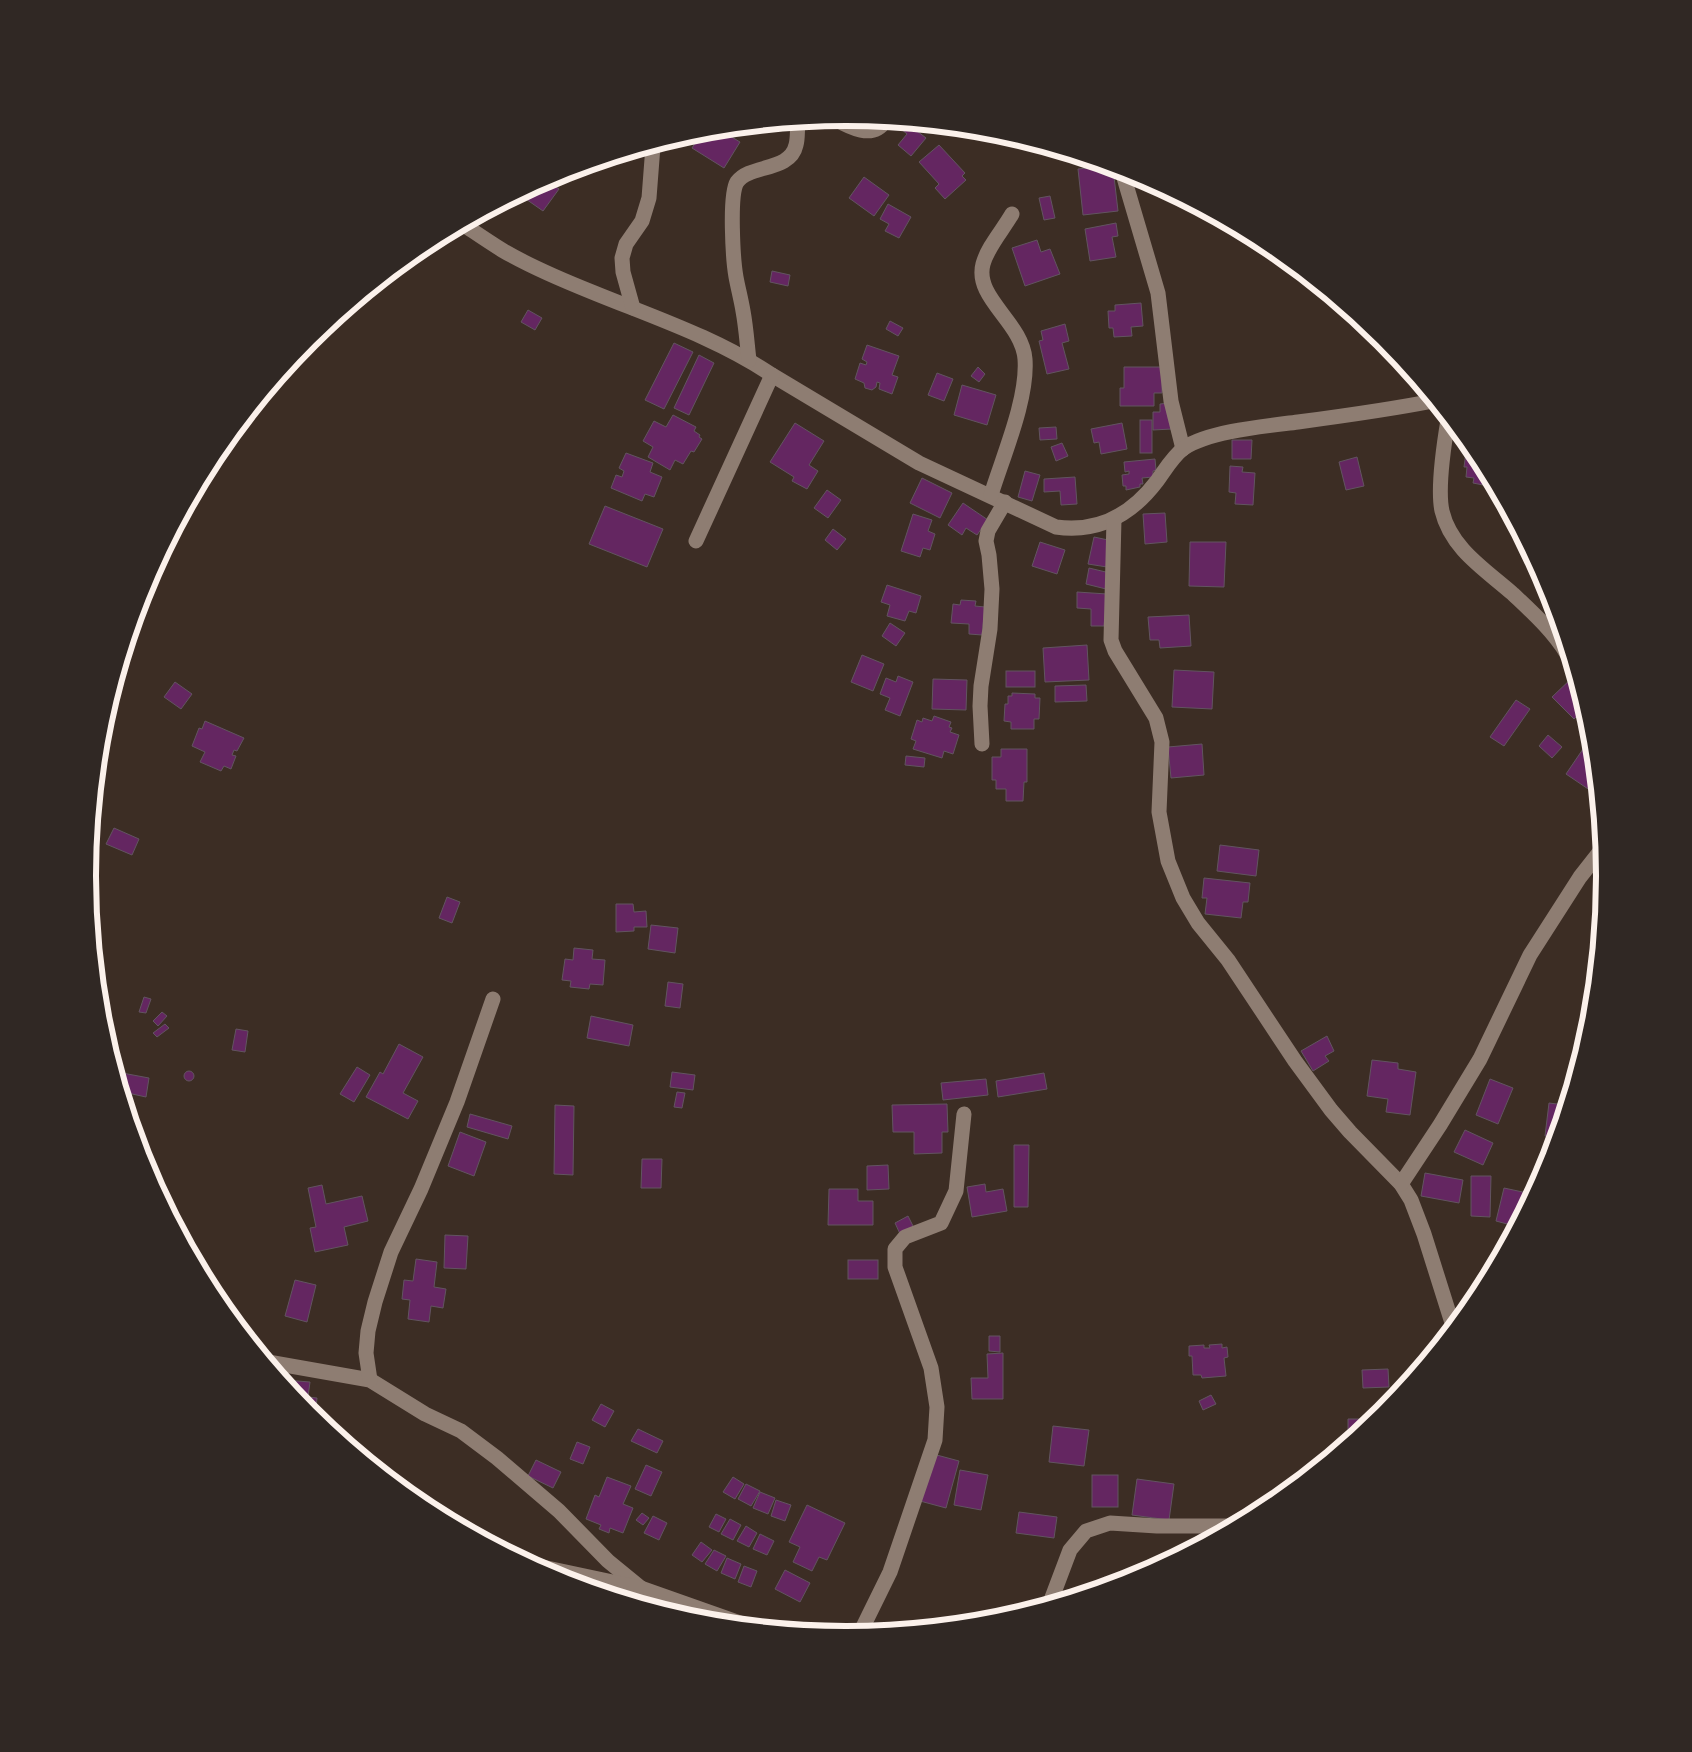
<svg xmlns="http://www.w3.org/2000/svg" width="1692" height="1752" font-family="Lato,sans-serif">
  <style>
    .building { fill: #642661; stroke: #625460 }
    .lines { fill: none; stroke-linecap: round; stroke-linejoin: round }
    .minor { stroke: #8e7d72; stroke-width: 15 }
    .rim { fill: none; stroke: #fbf1eb; stroke-width: 6 }
  </style>
  <rect width="100%" height="100%" fill="#3c2d24"/>
  <g class="building">
    <polygon points="893,122 923,125 917,131 926,138 911,156 898,145 907,134"/>
    <polygon points="720,130 740,142 724,168 692,148 702,132"/>
    <polygon points="939,145 965,173 962,176 966,180 945,199 935,188 939,184 919,162"/>
    <polygon points="1106,166 1113,168 1118,211 1083,215 1078,169"/>
    <polygon points="864,177 889,195 874,216 849,198"/>
    <polygon points="546,180 559,189 543,211 523,197 518,203 512,199"/>
    <polygon points="1050,196 1055,218 1044,220 1039,198"/>
    <polygon points="888,204 911,217 899,238 885,231 889,224 880,219"/>
    <polygon points="1116,223 1118,236 1112,237 1116,257 1090,261 1085,229"/>
    <polygon points="1037,240 1041,252 1050,249 1060,274 1025,286 1012,248"/>
    <polygon points="772,271 790,275 788,286 770,282"/>
    <polygon points="1141,303 1143,326 1131,327 1132,336 1114,337 1113,328 1109,328 1108,311 1115,311 1115,305"/>
    <polygon points="528,310 542,318 535,330 521,322"/>
    <polygon points="890,321 903,328 898,336 886,329"/>
    <polygon points="1065,324 1069,341 1062,343 1069,369 1047,374 1039,341 1043,340 1041,331"/>
    <polygon points="674,343 693,352 664,409 645,400"/>
    <polygon points="867,345 899,356 892,375 898,377 892,394 879,389 880,383 877,382 876,387 872,390 865,388 864,383 855,379 860,363 866,365 867,362 862,359"/>
    <polygon points="699,355 714,363 689,415 674,408"/>
    <polygon points="978,367 985,374 979,382 971,376"/>
    <polygon points="1124,367 1162,367 1162,393 1154,393 1154,406 1120,406 1120,388 1124,388"/>
    <polygon points="937,373 953,379 944,401 928,395"/>
    <polygon points="962,385 996,395 987,425 954,415"/>
    <polygon points="1169,403 1172,429 1153,430 1153,412 1160,412 1160,404"/>
    <polygon points="673,415 696,427 694,431 700,435 699,437 702,439 694,452 691,451 683,464 675,460 670,470 648,457 653,447 643,441 654,421 666,427"/>
    <rect x="1140" y="420" width="12" height="33"/>
    <polygon points="795,423 824,441 809,465 818,471 807,489 792,481 794,477 770,462"/>
    <polygon points="1122,423 1127,449 1101,454 1099,442 1094,443 1091,429"/>
    <polygon points="1056,427 1057,439 1040,440 1039,428"/>
    <polygon points="1232,440 1252,440 1251,459 1232,459"/>
    <polygon points="1062,443 1068,456 1056,461 1051,447"/>
    <polygon points="1466,452 1475,453 1489,477 1488,480 1483,479 1483,485 1473,483 1474,478 1466,477 1467,467 1464,467"/>
    <polygon points="626,453 653,463 650,472 662,477 654,497 645,494 642,501 611,488 616,475 622,477 624,471 619,468"/>
    <polygon points="1357,457 1364,486 1346,490 1339,462"/>
    <polygon points="1155,459 1156,470 1153,471 1153,477 1142,478 1143,484 1140,484 1140,487 1126,490 1126,486 1123,486 1122,475 1129,474 1129,471 1125,472 1124,462"/>
    <polygon points="1230,466 1243,467 1242,472 1255,473 1253,505 1235,504 1236,493 1229,492"/>
    <polygon points="1025,471 1040,475 1032,501 1018,497"/>
    <polygon points="1075,477 1077,504 1061,505 1060,491 1044,492 1044,479"/>
    <polygon points="922,478 952,493 940,518 910,503"/>
    <polygon points="827,490 841,500 828,518 814,508"/>
    <polygon points="963,503 988,520 977,535 966,528 962,535 948,525"/>
    <polygon points="605,506 663,529 647,567 589,544"/>
    <polygon points="1165,513 1167,542 1145,544 1143,514"/>
    <polygon points="913,514 932,520 928,531 935,534 930,550 923,548 920,557 901,551"/>
    <polygon points="833,529 846,539 837,550 825,540"/>
    <polygon points="1094,537 1113,541 1107,567 1088,564"/>
    <polygon points="1040,542 1065,550 1057,574 1032,566"/>
    <polygon points="1190,542 1226,542 1224,587 1189,586"/>
    <polygon points="1089,568 1110,573 1106,589 1086,584"/>
    <polygon points="887,585 921,596 916,613 909,611 905,621 887,616 890,605 881,602"/>
    <polygon points="1077,592 1107,594 1104,626 1091,626 1091,609 1077,608"/>
    <polygon points="961,600 976,601 975,606 985,607 982,635 969,634 969,624 951,623 953,604 960,605"/>
    <polygon points="1189,615 1191,646 1160,648 1159,640 1150,640 1148,617"/>
    <polygon points="890,623 905,633 896,646 882,636"/>
    <polygon points="1087,645 1089,680 1045,682 1043,648"/>
    <polygon points="862,655 884,664 873,691 851,682"/>
    <polygon points="1174,670 1214,672 1212,709 1172,707"/>
    <rect x="1006" y="671" width="29" height="16"/>
    <polygon points="898,676 913,682 900,716 885,710 890,698 880,694 886,678 896,682"/>
    <polygon points="1574,676 1586,716 1581,712 1574,719 1552,697"/>
    <polygon points="933,679 967,680 966,710 932,709"/>
    <polygon points="175,682 192,694 181,709 164,697"/>
    <polygon points="1086,685 1087,701 1055,702 1055,686"/>
    <polygon points="1012,693 1035,694 1035,698 1040,698 1039,719 1034,719 1034,729 1011,729 1011,722 1004,721 1005,704 1008,704 1008,696 1012,696"/>
    <polygon points="1516,700 1530,709 1504,746 1490,737"/>
    <polygon points="934,716 951,722 949,727 952,728 950,732 959,735 953,754 944,751 942,758 913,749 916,741 911,739 917,720 922,722 923,718 932,721"/>
    <polygon points="205,721 244,738 237,751 234,750 232,755 236,756 231,769 224,766 221,771 200,762 205,752 192,746 199,728 202,729"/>
    <polygon points="1548,735 1562,747 1552,758 1539,746"/>
    <polygon points="1202,744 1204,775 1171,778 1168,747"/>
    <polygon points="1001,749 1027,749 1027,782 1024,782 1023,801 1006,801 1006,789 996,789 996,780 992,780 992,757 1001,757"/>
    <polygon points="1583,749 1593,756 1597,795 1566,774"/>
    <polygon points="906,756 925,758 924,767 905,765"/>
    <polygon points="114,828 139,839 132,855 106,844"/>
    <polygon points="1220,845 1259,850 1256,876 1217,871"/>
    <polygon points="1204,878 1250,883 1248,902 1243,902 1241,918 1205,914 1207,898 1202,898"/>
    <polygon points="447,897 460,902 452,923 439,918"/>
    <polygon points="616,904 633,904 634,912 646,911 647,927 634,927 634,931 616,932"/>
    <polygon points="651,925 678,928 675,953 648,949"/>
    <polygon points="574,948 593,950 592,959 605,960 603,985 590,984 589,989 570,987 571,981 562,980 565,959 573,960"/>
    <polygon points="668,982 683,984 680,1008 665,1006"/>
    <polygon points="144,997 151,999 146,1013 139,1012"/>
    <polygon points="162,1012 167,1016 158,1026 153,1021"/>
    <polygon points="591,1016 633,1025 629,1046 587,1038"/>
    <polygon points="165,1024 169,1028 157,1037 153,1033"/>
    <polygon points="236,1029 248,1031 245,1052 232,1050"/>
    <polygon points="1327,1036 1334,1051 1325,1056 1329,1061 1313,1071 1301,1051"/>
    <polygon points="399,1044 423,1057 403,1093 418,1101 408,1119 366,1097 380,1072 383,1074"/>
    <polygon points="1372,1060 1398,1063 1398,1069 1416,1072 1410,1115 1386,1112 1388,1099 1367,1096"/>
    <polygon points="357,1067 370,1075 354,1102 340,1094"/>
    <circle cx="189" cy="1076" r="5"/>
    <polygon points="117,1072 149,1078 146,1097 123,1092"/>
    <polygon points="672,1072 695,1075 693,1090 670,1087"/>
    <polygon points="1044,1073 1047,1089 998,1097 996,1081"/>
    <polygon points="986,1079 988,1095 943,1100 941,1083"/>
    <polygon points="1490,1079 1513,1088 1498,1124 1476,1115"/>
    <polygon points="677,1092 685,1093 682,1108 674,1107"/>
    <polygon points="1549,1103 1565,1105 1555,1138 1545,1136"/>
    <polygon points="947,1104 948,1132 942,1132 942,1153 914,1154 914,1132 893,1132 892,1105"/>
    <polygon points="555,1105 574,1106 573,1175 554,1174"/>
    <polygon points="470,1114 512,1126 508,1139 467,1127"/>
    <polygon points="1465,1130 1493,1143 1483,1165 1454,1152"/>
    <polygon points="460,1132 486,1142 474,1176 448,1166"/>
    <polygon points="1014,1145 1029,1145 1028,1207 1014,1207"/>
    <polygon points="642,1159 662,1159 661,1188 641,1188"/>
    <polygon points="888,1165 889,1189 867,1190 867,1166"/>
    <polygon points="1425,1173 1463,1180 1459,1203 1421,1196"/>
    <polygon points="1471,1176 1491,1176 1490,1217 1471,1216"/>
    <polygon points="985,1184 986,1192 1003,1189 1007,1211 972,1217 967,1187"/>
    <polygon points="322,1185 326,1204 362,1196 368,1221 344,1227 348,1245 315,1252 310,1228 316,1227 308,1188"/>
    <polygon points="1504,1188 1532,1194 1517,1222 1512,1221 1511,1225 1496,1221"/>
    <polygon points="829,1189 858,1189 858,1201 873,1201 873,1225 828,1225"/>
    <polygon points="908,1216 915,1230 901,1236 895,1223"/>
    <polygon points="445,1235 468,1236 466,1269 444,1268"/>
    <polygon points="416,1259 437,1262 434,1287 446,1289 443,1308 431,1306 429,1322 408,1319 410,1300 402,1299 404,1280 413,1281"/>
    <rect x="848" y="1260" width="30" height="19"/>
    <polygon points="1482,1269 1492,1269 1483,1286 1481,1286"/>
    <polygon points="295,1280 316,1285 307,1322 285,1316"/>
    <polygon points="989,1336 1000,1336 1000,1352 989,1351"/>
    <polygon points="1222,1344 1222,1348 1227,1347 1228,1357 1224,1358 1226,1376 1202,1378 1201,1375 1193,1375 1192,1356 1189,1356 1189,1346 1204,1345 1204,1348 1210,1348 1209,1345"/>
    <polygon points="1003,1353 1003,1399 972,1399 971,1378 988,1378 987,1354"/>
    <polygon points="1388,1369 1389,1387 1363,1388 1362,1370"/>
    <polygon points="285,1380 310,1382 308,1397 317,1398 315,1417 285,1382"/>
    <polygon points="1211,1395 1216,1404 1203,1410 1199,1401"/>
    <polygon points="601,1404 614,1411 605,1427 592,1420"/>
    <polygon points="1348,1419 1363,1419 1363,1428 1360,1430 1348,1430"/>
    <polygon points="1053,1426 1089,1430 1084,1466 1049,1462"/>
    <polygon points="638,1429 663,1441 657,1453 631,1441"/>
    <polygon points="577,1442 590,1447 583,1464 570,1459"/>
    <polygon points="933,1454 959,1461 946,1508 920,1501"/>
    <polygon points="536,1460 561,1472 553,1488 528,1476"/>
    <polygon points="646,1465 662,1472 651,1496 635,1489"/>
    <polygon points="960,1470 988,1475 981,1510 954,1505"/>
    <rect x="1092" y="1475" width="26" height="32"/>
    <polygon points="607,1477 631,1486 623,1504 633,1508 623,1533 610,1528 609,1533 599,1529 601,1525 586,1519 595,1495 599,1497"/>
    <polygon points="733,1477 744,1484 735,1499 723,1492"/>
    <polygon points="1137,1479 1174,1484 1169,1520 1132,1515"/>
    <polygon points="746,1484 760,1491 751,1506 738,1499"/>
    <polygon points="760,1492 775,1498 768,1514 753,1508"/>
    <polygon points="776,1500 791,1505 785,1521 771,1516"/>
    <polygon points="807,1505 845,1523 827,1560 819,1557 812,1571 793,1562 800,1547 789,1542"/>
    <polygon points="1019,1512 1057,1517 1054,1538 1016,1533"/>
    <polygon points="642,1513 649,1518 643,1525 636,1520"/>
    <polygon points="716,1514 726,1519 719,1532 709,1527"/>
    <polygon points="653,1516 667,1523 659,1540 644,1533"/>
    <polygon points="730,1519 741,1525 733,1540 721,1534"/>
    <polygon points="746,1526 757,1533 749,1547 737,1541"/>
    <polygon points="760,1534 774,1541 767,1555 753,1549"/>
    <polygon points="701,1542 712,1550 702,1562 692,1555"/>
    <polygon points="714,1550 726,1556 717,1571 705,1564"/>
    <polygon points="727,1558 741,1564 735,1579 721,1573"/>
    <polygon points="744,1566 757,1571 751,1587 738,1582"/>
    <polygon points="785,1570 810,1583 800,1602 775,1589"/>
    <polygon points="1073,1589 1082,1593 1070,1597"/>
  </g>
  <g class="lines">
    <g class="minor">
      <path d="M835 119C849 127 873 140 885 121"/>
      <polyline points="1122,171 1158,293 1171,401 1183,449"/>
      <path d="M464 225C476 233 489 242 502 250 529 266 562 280 592 292 653 317 717 338 772 375L919 463 1056 527C1099 533 1132 514 1157 481 1165 470 1173 456 1184 448 1209 431 1267 426 1298 422 1343 416 1388 410 1433 401"/>
      <polyline points="633,308 623,272 622,258 626,244 642,221 649,198 653,146"/>
      <path d="M749 360C747 343 746 327 743 311 741 299 738 288 736 277 733 260 729 195 737 182 750 164 790 172 796 145 798 138 797 130 798 122"/>
      <path d="M1448 420C1444 444 1437 488 1442 511 1451 549 1486 570 1513 594 1533 613 1553 631 1567 654"/>
      <path d="M991 495C1003 456 1028 399 1025 359 1022 322 974 298 983 264 988 246 1003 230 1012 214"/>
      <polyline points="1114,519 1111,640 1115,651 1156,718 1162,742 1159,812 1168,861 1183,898 1198,923 1228,960 1295,1061 1331,1110 1350,1132 1401,1184 1411,1200 1424,1234 1453,1326"/>
      <polyline points="696,541 772,375"/>
      <polyline points="982,744 980,706 981,686 990,629 992,589 989,555 986,541 988,531 1005,502"/>
      <polyline points="1401,1184 1440,1125 1480,1059 1530,955 1580,877 1602,849"/>
      <polyline points="268,1362 370,1380 425,1414 461,1431 497,1458 559,1511 608,1561 641,1588"/>
      <polyline points="370,1380 366,1353 368,1331 375,1302 391,1252 421,1189 457,1102 493,999"/>
      <polyline points="533,1565 641,1588 743,1624"/>
      <polyline points="1050,1603 1070,1550 1086,1531 1110,1523 1157,1526 1231,1526"/>
      <polyline points="860,1633 890,1572 935,1440 937,1407 931,1368 895,1267 895,1249 905,1237 941,1223 956,1191 964,1114"/>
    </g>
  </g>
  <path d="M0 0H1692V1752H0ZM96 876a750 750 0 1 1 1500 0a750 750 0 1 1-1500 0Z" fill="#302824" fill-rule="evenodd"/>
  <path class="rim" d="M96 876a750 750 0 1 1 1500 0a750 750 0 1 1-1500 0Z"/>
</svg>
